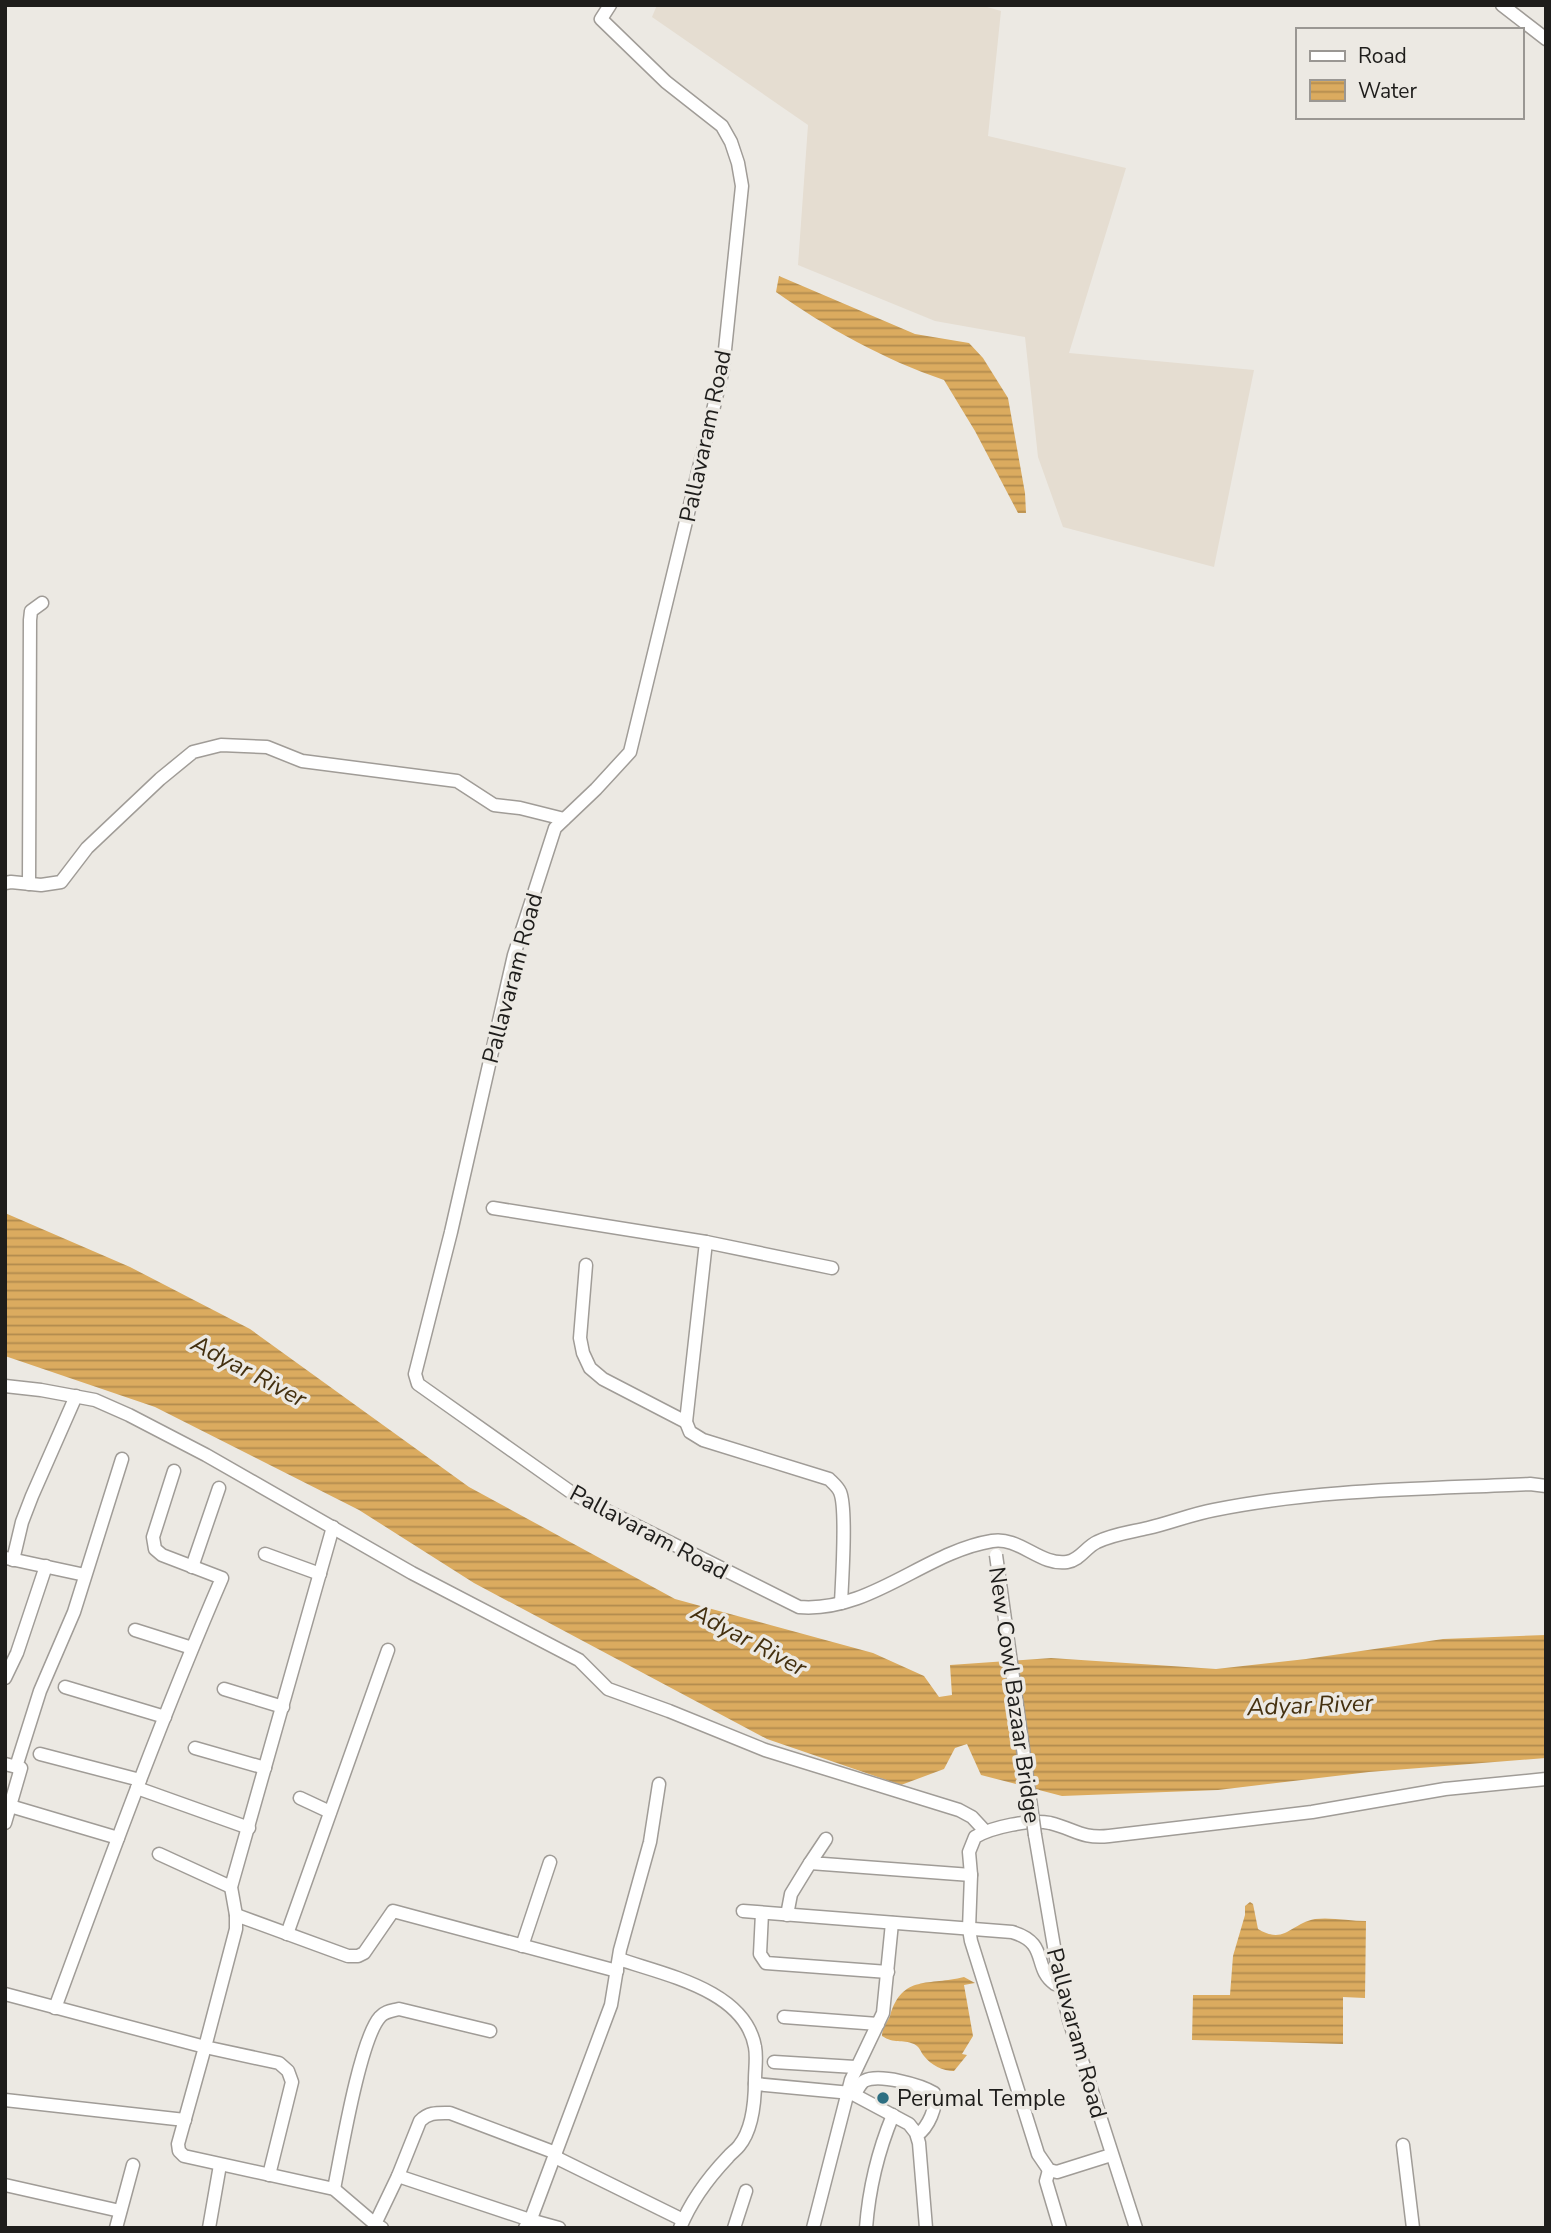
<svg xmlns="http://www.w3.org/2000/svg" width="1551" height="2233" font-family="'Nunito Sans',sans-serif">
  <style>
    .built { fill: #e5ddd1 }
    .water { fill: url(#water-rules) }
    .lines { fill: none; stroke-linecap: round; stroke-linejoin: round }
    .minor-casing { stroke: #a09c97; stroke-width: 15 }
    .minor { stroke: #fff; stroke-width: 12 }
    .minor-bridge-casing { stroke: #a09c97; stroke-width: 15; stroke-linecap: butt }
    .minor-bridge { stroke: #fff; stroke-width: 12 }
    .poi-dot { fill: #2d6f82; stroke: #ece9e3; stroke-width: 2.5 }
    .labels { text-anchor: middle; stroke-width: 7; stroke-linejoin: round; paint-order: stroke }
    .street-label { font-size: 23px; fill: #1e1d1b; stroke: #ece9e3 }
    .poi-label { font-size: 23px; fill: #1e1d1b; stroke: #ece9e3; text-anchor: start }
    .water-label { font-size: 24px; font-style: italic; fill: #44300f; stroke: #ece9e3 }
  </style>
  <defs>
    <pattern id="water-rules" width="6" height="5" patternUnits="userSpaceOnUse" patternTransform="scale(1.75)"><rect width="6" height="5" fill="#dbab5f"/><path d="M0 2.5h6" fill="none" stroke="#b18b4e"/></pattern>
  </defs>
  <rect width="100%" height="100%" fill="#ece9e3"/>
  <polygon class="built" points="657,5 980,5 1001,11 988,136 1126,168 1069,353 1254,370 1214,567 1063,527 1038,457 1025,337 935,321 798,265 808,125 652,17"/>
  <g class="water">
    <path d="M779 276 915 334 969 343 983 358 1008 398 1025 493 1026 513H1018L975 431 944 380C885 360 827 328 776 292Z"/>
    <polygon points="5,1213 130,1267 250,1329 469,1487 675,1599 873,1653 924,1676 939,1697 952,1695 950,1665 1051,1658 1216,1669 1306,1659 1443,1639 1546,1635 1546,1758 1369,1772 1218,1790 1062,1796 981,1775 967,1744 955,1748 944,1769 901,1785 767,1739 474,1583 359,1510 155,1407 5,1356"/>
    <path d="M1250 1902 1253 1904 1258 1929C1285 1945 1290 1924 1315 1919 1331 1917 1350 1921 1366 1921L1365 1998 1343 1997V2044L1192 2040 1193 1995H1230L1233 1956 1245 1915V1906Z"/>
    <path d="M964 1977 975 1983 964 1985 973 2036 962 2054 967 2055 954 2071C943 2071 931 2065 924 2056 920 2051 920 2047 914 2044 902 2039 894 2044 882 2036 882 2028 887 2023 890 2016 902 1974 929 1986 964 1977Z"/>
  </g>
  <g class="lines">
    <defs>
      <g id="minor">
        <path d="M610 5 601 19 666 82 722 126 731 142 738 163 742 186 723 369 630 752 596 789 555 828 514 955 451 1232 415 1374 418 1384 575 1495 799 1607C870 1613 925 1552 992 1541 1019 1536 1040 1566 1067 1562 1080 1560 1086 1547 1097 1542 1113 1534 1131 1532 1148 1528 1170 1523 1192 1514 1214 1510 1318 1489 1425 1489 1530 1484L1546 1486"/>
        <polyline points="1502,5 1546,39"/>
        <polyline points="5,883 11,882 41,885 61,882 87,848 160,779 193,752 221,745 267,747 302,761 457,781 494,805 520,808 564,819"/>
        <polyline points="29,884 30,620 31,611 42,603"/>
        <path d="M493 1208 706 1242 686 1422 690 1432 703 1440 829 1479C833 1483 838 1487 840 1492 847 1508 842 1581 841 1603"/>
        <polyline points="706,1242 832,1268"/>
        <polyline points="586,1265 580,1338 583,1353 590,1368 603,1379 686,1422"/>
        <polyline points="5,1386 41,1390 95,1400 129,1415 206,1455 412,1573 579,1660 608,1689 669,1711 765,1750 959,1810 972,1817 985,1831"/>
        <polyline points="265,1554 320,1574"/>
        <polyline points="6,1558 85,1575"/>
        <polyline points="13,1560 22,1522 32,1496 76,1396"/>
        <polyline points="192,1567 219,1488"/>
        <polyline points="135,1630 192,1648"/>
        <polyline points="5,1678 17,1653 46,1566"/>
        <polyline points="65,1687 165,1717"/>
        <polyline points="224,1689 283,1707"/>
        <polyline points="195,1748 265,1768"/>
        <polyline points="40,1754 140,1780"/>
        <polyline points="5,1764 21,1768 5,1823"/>
        <polyline points="16,1767 40,1691 74,1612 122,1459"/>
        <polyline points="137,1788 249,1828"/>
        <polyline points="300,1798 330,1812"/>
        <polyline points="10,1806 118,1838"/>
        <polyline points="1035,1835 1059,1976 1069,2020 1136,2228"/>
        <polyline points="826,1839 810,1863 971,1875"/>
        <polyline points="159,1854 231,1887"/>
        <path d="M743 1911 1012 1932C1050 1943 1032 1968 1055 1984L1060 1983"/>
        <polyline points="762,1913 760,1954 766,1963 888,1972"/>
        <polyline points="236,1915 348,1956 358,1956 364,1953 393,1911 617,1971"/>
        <polyline points="787,1915 791,1894 810,1863"/>
        <polyline points="287,1934 388,1650"/>
        <polyline points="522,1946 550,1862"/>
        <path d="M619 1959C665 1975 745 1990 755 2047 757 2057 755 2069 755 2080 755 2101 753 2129 739 2146 736 2150 731 2153 728 2157 709 2177 690 2203 680 2228"/>
        <polyline points="5,1994 205,2047 178,2144 179,2151 184,2156 334,2189 375,2224 382,2228"/>
        <path d="M55 2008C108 1864 161 1719 222 1578L162 1555 155 1549 153 1537 174 1471"/>
        <polyline points="784,2017 878,2024"/>
        <polyline points="774,2062 855,2067"/>
        <polyline points="755,2084 851,2093 909,2124 916,2133 919,2143 926,2228"/>
        <path d="M855 2094C858 2089 860 2084 864 2081 879 2073 921 2085 934 2093 938 2106 928 2128 917 2135"/>
        <polyline points="5,2100 185,2120"/>
        <polyline points="1403,2145 1413,2228"/>
        <path d="M1111 2155 1057 2172 1049 2170 1038 2154 971 1941 969 1929 971 1875 969 1852 975 1837C992 1827 1030 1819 1050 1823 1075 1829 1081 1839 1109 1836L1312 1812 1445 1789 1546 1779"/>
        <polyline points="555,2157 683,2220"/>
        <polyline points="1049,2170 1046,2181 1060,2228"/>
        <polyline points="269,2175 292,2082 288,2071 279,2063 205,2047 236,1929 236,1915 231,1887 333,1527"/>
        <polyline points="398,2176 530,2220 559,2228"/>
        <polyline points="5,2185 120,2211"/>
        <path d="M334 2189C341 2154 360 2039 380 2017 385 2011 392 2011 399 2009L490 2031"/>
        <path d="M375 2224 398 2176 420 2121C429 2112 437 2113 450 2113L556 2153"/>
        <polyline points="116,2228 133,2165"/>
        <polyline points="209,2228 220,2165"/>
        <polyline points="525,2228 532,2216 611,2005 620,1950 650,1842 659,1784"/>
        <polyline points="734,2228 746,2191"/>
        <polyline points="813,2228 851,2080 883,2013 892,1923"/>
        <path d="M866 2228C869 2188 878 2151 893 2115"/>
      </g>
    </defs>
    <use href="#minor" class="minor-casing"/>
    <use href="#minor" class="minor"/>
    <defs>
      <polyline id="minor-bridge" points="996,1555 1035,1835"/>
    </defs>
    <use href="#minor-bridge" class="minor-bridge-casing"/>
    <use href="#minor-bridge" class="minor-bridge"/>
  </g>
  <circle class="poi-dot" cx="883" cy="2098" r="7"/>
  <g class="labels">
    <g class="street-label">
      <text transform="translate(705 436) rotate(-78)" y="8">Pallavaram Road</text>
      <text transform="translate(512 978) rotate(-75)" y="8">Pallavaram Road</text>
      <text transform="translate(649 1532) rotate(28)" y="8">Pallavaram Road</text>
      <text transform="translate(1015 1695) rotate(82)" y="8">New Cowl Bazaar Bridge</text>
      <text transform="translate(1077 2033) rotate(75)" y="8">Pallavaram Road</text>
    </g>
    <g class="poi-label">
      <text x="897" y="2106">Perumal Temple</text>
    </g>
    <g class="water-label">
      <text transform="translate(249 1371) rotate(28)" y="8">Adyar River</text>
      <text transform="translate(749 1640) rotate(28)" y="8">Adyar River</text>
      <text transform="translate(1310 1705) rotate(-2)" y="8">Adyar River</text>
    </g>
  </g>
  <rect width="1551" height="2233" fill="none" stroke="#1e1d1b" stroke-width="14"/>
  <rect x="1296" y="28" width="228" height="91" fill="#ece9e3" stroke="#9a9793" stroke-width="2"/>
  <rect x="1310" y="51" width="35" height="10" fill="#ffffff" stroke="#9a9793" stroke-width="2"/>
  <text x="1358" y="63" font-size="21" fill="#1e1d1b">Road</text>
  <rect x="1310" y="80" width="35" height="21" fill="url(#water-rules)" stroke="#9a9793" stroke-width="2"/>
  <text x="1358" y="98" font-size="21" fill="#1e1d1b">Water</text>
</svg>
